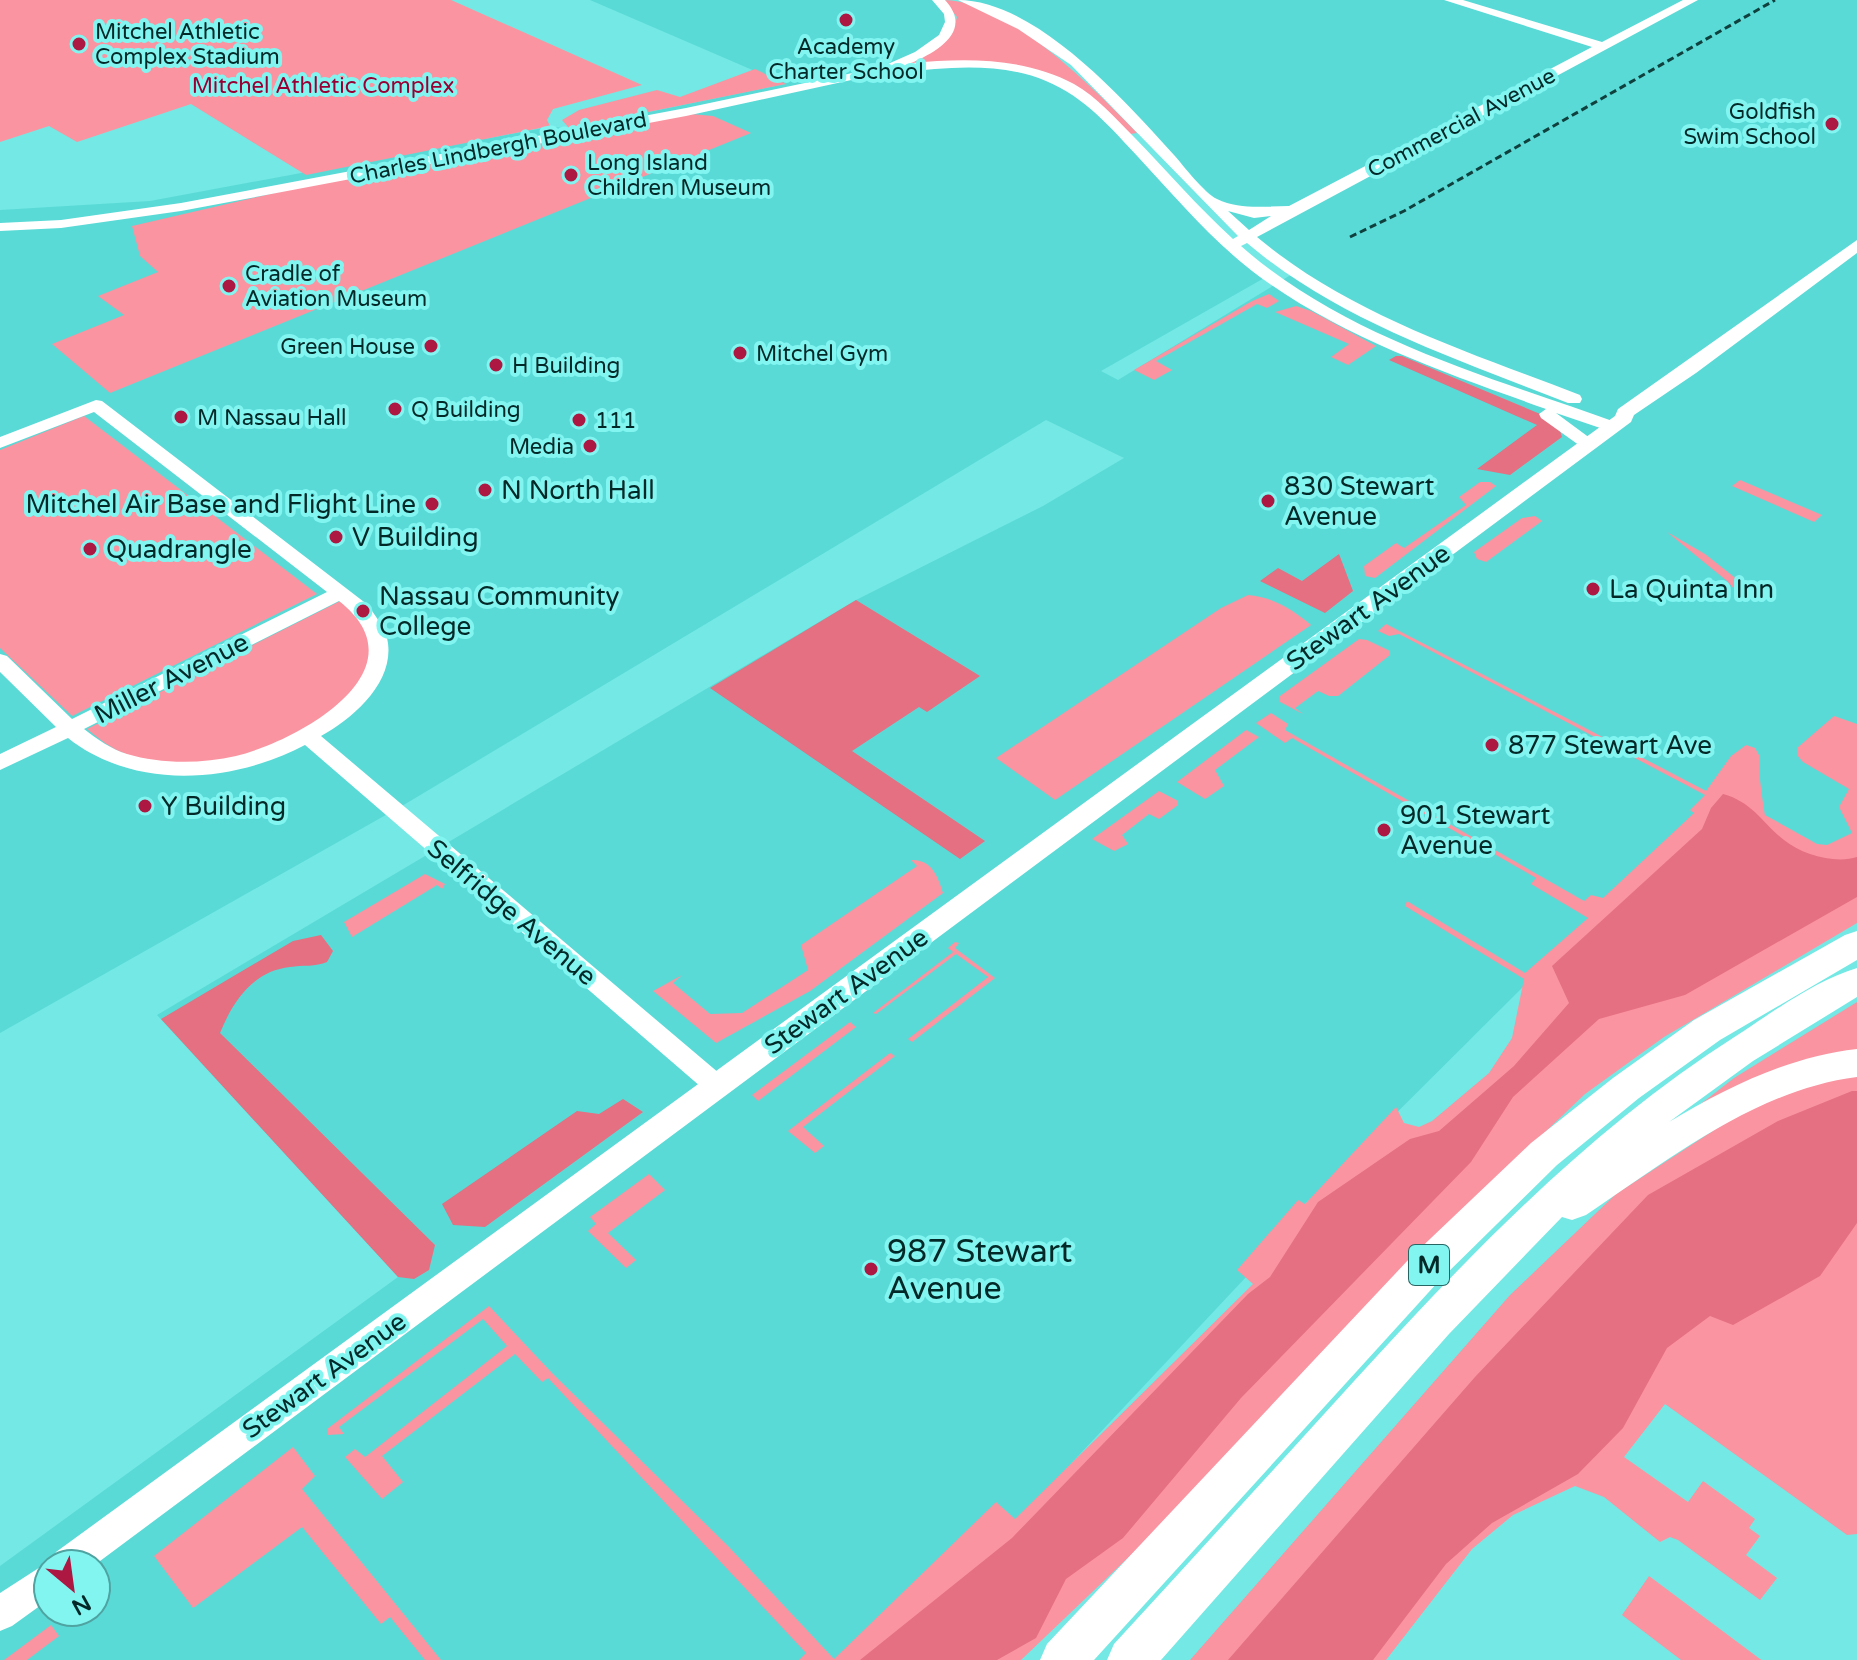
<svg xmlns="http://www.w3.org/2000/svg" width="1857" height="1660" font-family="'Varela Round',sans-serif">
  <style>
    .built { fill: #59dad7; fill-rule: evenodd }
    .green { fill: #fa94a0 }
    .forest { fill: #e47081 }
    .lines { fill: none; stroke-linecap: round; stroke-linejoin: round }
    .tertiary { fill: #fff; fill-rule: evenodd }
    .secondary { fill: #fff; fill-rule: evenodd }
    .motorway { fill: #fff; fill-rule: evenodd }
    .rail { stroke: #10403e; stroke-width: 3; stroke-dasharray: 7 4; stroke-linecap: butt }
    .poi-dot { fill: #ac1842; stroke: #82f5f1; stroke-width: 3 }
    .labels { text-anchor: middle; stroke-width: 8; stroke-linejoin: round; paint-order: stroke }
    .far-poi-label { font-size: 22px; fill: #022928; stroke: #82f5f1; text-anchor: start }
    .far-park-label { font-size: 22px; fill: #980034; stroke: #82f5f1 }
    .far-street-label { font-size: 22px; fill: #022928; stroke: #82f5f1 }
    .shield { fill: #82f5f1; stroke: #286664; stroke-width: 2 }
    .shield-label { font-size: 24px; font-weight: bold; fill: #022928 }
    .poi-label { font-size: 26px; fill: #022928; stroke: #82f5f1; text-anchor: start }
    .street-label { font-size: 26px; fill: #022928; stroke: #82f5f1 }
    .near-poi-label { font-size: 32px; fill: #022928; stroke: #82f5f1; text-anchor: start }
  </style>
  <rect width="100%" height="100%" fill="#74e8e4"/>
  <path class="built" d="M590 0H939L951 12 938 44 892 67 997 65 1065 83 1266 277 1101 371 1118 380 1294 273 1053 47 978 6 961 0H1857V840L1544 966 1305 1204 1277 1244 1003 1536 846 1660H0V1566L398 1277 157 1015 856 600 1043 506 1124 458 1046 420 407 803 0 1033V210L150 201 549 127 571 128 785 84ZM48 1564H96V1612H48Z"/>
  <g class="green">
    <polygon points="0,0 451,0 642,85 553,109 547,120 550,126 306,175 191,104 77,142 49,126 0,142"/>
    <path d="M943 0C1008 0 1094 89 1137 133L1130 134 1084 91 1020 67 913 65 910 62C933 52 951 42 957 17Z"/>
    <polygon points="755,69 786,84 569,128 562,120 579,110 657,90 680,97"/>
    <polygon points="691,114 713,116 751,133 110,393 52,344 124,315 98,296 158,272 140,256 132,226 283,191"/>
    <polygon points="1269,294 1279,301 1267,308 1257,304 1156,361 1172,370 1154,380 1134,370 1252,301"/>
    <polygon points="1296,306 1311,311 1376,346 1348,365 1331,357 1349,344 1275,312"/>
    <polygon points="84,416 317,594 72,716 0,648 0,450"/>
    <polygon points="1740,480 1822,515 1814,522 1732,486"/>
    <polygon points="1480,482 1490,482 1496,486 1375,578 1365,576 1364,566 1396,543 1404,548 1466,505 1459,497"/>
    <polygon points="1535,516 1542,521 1486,562 1477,559 1474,552 1522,518"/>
    <polygon points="1667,532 1705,554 1753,592 1745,601 1727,581"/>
    <path d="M1248 595C1273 597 1292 609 1311 625L1055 800 996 758 1221 608Z"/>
    <path d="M340 601C389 642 374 679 329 714 320 721 310 731 300 736 251 760 180 776 128 755 112 749 100 740 87 729Z"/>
    <path d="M1386 624 1706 791 1731 756 1746 745 1755 748 1760 757C1757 766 1763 803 1765 815L1817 844 1827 845 1852 833 1839 807 1849 789 1803 762 1797 755V748L1834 716 1857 724V923L1664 1037 1585 1094 1496 1179 1222 1468 1021 1660H799L806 1653 548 1378 542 1382 515 1354 382 1456 403 1482 382 1499 345 1457 355 1449 365 1457 507 1346 483 1319 339 1427 344 1434 328 1435 327 1429 489 1306 553 1374 728 1546 834 1659 996 1502 1015 1519 1253 1284 1237 1270 1298 1200 1305 1204 1396 1107 1404 1123 1419 1127 1432 1121 1489 1073 1512 1038 1524 979 1405 906 1407 901 1525 973 1588 918 1531 884 1536 878 1292 738 1285 743 1256 723 1271 713 1288 724 1285 730 1584 901 1591 895 1603 898 1694 813 1690 810 1705 795 1399 634 1389 636 1378 631Z"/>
    <polygon points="1359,639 1367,640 1390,651 1390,655 1338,696 1329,696 1318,691 1295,708 1303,714 1280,702 1280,696"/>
    <polygon points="1246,730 1259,737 1215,770 1224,786 1205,799 1177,782"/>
    <polygon points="1159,791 1178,801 1178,805 1159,819 1149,814 1122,835 1128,844 1114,851 1092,839"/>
    <path d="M911 860C931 859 938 876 943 893L810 991 716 1043 653 991 682 975 673 983 710 1014 742 1013 808 970 801 945 917 866Z"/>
    <polygon points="425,874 445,884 442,889 437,885 352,937 344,922"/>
    <polygon points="955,942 959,943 955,948 995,978 912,1042 908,1039 988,977 956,954 876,1014 873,1013 953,952 948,948"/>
    <polygon points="1857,1002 1857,1058 1684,1117 1734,1078"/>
    <polygon points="850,1022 856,1027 758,1101 752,1095"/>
    <polygon points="890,1053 895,1056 803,1127 824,1146 815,1153 788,1131"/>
    <polygon points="1857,1072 1857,1534 1847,1535 1665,1404 1624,1457 1688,1502 1703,1481 1755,1519 1749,1528 1760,1536 1746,1555 1777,1578 1760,1600 1678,1540 1670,1537 1660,1542 1604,1497 1575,1486 1513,1515 1472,1549 1386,1660 1190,1660 1510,1295 1616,1194 1745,1110 1807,1082"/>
    <polygon points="649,1174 665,1190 608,1233 636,1260 626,1268 588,1231 596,1224 590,1217"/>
    <polygon points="293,1447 315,1476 302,1489 441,1660 425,1660 390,1617 381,1624 302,1527 193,1608 154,1556"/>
    <polygon points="1649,1576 1760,1659 1762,1660 1681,1660 1622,1615"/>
    <polygon points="51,1625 59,1636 27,1660 4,1660"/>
  </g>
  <g class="forest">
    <polygon points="1396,356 1402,356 1557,421 1562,437 1510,475 1477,469 1537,425 1389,360"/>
    <polygon points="1339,554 1353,591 1325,613 1260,581 1278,568 1302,581"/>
    <polygon points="856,600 980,676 927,712 919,707 852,751 985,841 960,859 710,688"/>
    <path d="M1723 794C1753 802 1763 824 1784 840 1802 855 1836 864 1857 857V897L1685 995 1599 1019 1513 1097 1471 1162 1241 1398 1123 1538 1066 1579 1036 1638 997 1660H860L1012 1538 1248 1294 1270 1277 1318 1202 1410 1139 1439 1131 1514 1066 1569 1003 1552 966 1702 829 1711 808Z"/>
    <path d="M321 935 333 951 327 962C316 967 302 965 290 967 253 971 233 1001 220 1033L435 1245 429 1270 414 1279 398 1277 161 1019 293 941Z"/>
    <polygon points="1852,1091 1857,1091 1857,1223 1820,1276 1733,1325 1710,1316 1667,1348 1623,1428 1578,1474 1492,1523 1446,1564 1373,1660 1228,1660 1475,1377 1648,1195 1778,1121"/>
    <polygon points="623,1099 643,1112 485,1227 453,1225 442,1204 577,1111 599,1114"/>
  </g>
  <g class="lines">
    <g class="tertiary">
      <path d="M932 0H945C973 30 939 51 911 63 965 58 1024 57 1074 84 1097 97 1115 118 1134 137 1167 171 1198 207 1233 239L1238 236 1071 65 1018 29 958 0C1036 0 1125 101 1174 155 1183 165 1205 194 1217 199 1240 210 1264 206 1289 206L1592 47 1444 0H1463L1602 42 1683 0H1698L1257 237C1350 315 1469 352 1580 395L1582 399 1580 403H1568C1457 359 1339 321 1247 243L1241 246C1345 338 1490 377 1618 423L1621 427 1612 432 1556 413 1598 444 1589 449 1583 448 1541 418 1539 414 1546 409C1448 374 1345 339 1260 277 1214 243 1177 199 1139 158 1111 128 1085 97 1046 81 1001 62 949 67 902 72L897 70 686 116 181 211 61 228 0 231V223L61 220 181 203 686 108 881 67 915 52 939 35 945 22 944 14ZM1228 211 1254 218 1271 216 1249 230Z"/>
      <path d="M96 400 102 401 368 605C374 614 384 627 387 638 397 680 354 718 321 736L726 1079 730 1086 726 1093 717 1096 708 1093 305 745C233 783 135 791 68 738L0 770V754L56 727 0 672V654L7 656 72 719 327 592 94 412 0 448V437ZM339 601C427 670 297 741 236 756 201 764 160 764 127 754 111 749 97 739 84 729Z"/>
    </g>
    <polygon class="secondary" points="1857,240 1857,253 1696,373 1634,415 1631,422 96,1564 48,1564 48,1600 12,1626 0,1631 0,1593 48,1562 51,1564 56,1552 1615,416 1618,409"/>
    <g class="motorway">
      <polygon points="1857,931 1857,960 1720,1040 1639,1098 1557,1165 1438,1282 1094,1660 1040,1660 1047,1644 1410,1258 1531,1143 1613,1078 1694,1020 1845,935"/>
      <path d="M1857 968V997L1753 1061 1669 1122C1728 1087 1788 1057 1857 1049V1077C1755 1090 1669 1160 1586 1215L1572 1220 1562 1217 1449 1334 1161 1660H1107L1114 1644C1195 1556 1275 1468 1355 1380 1471 1253 1590 1129 1736 1036 1773 1012 1814 981 1857 968Z"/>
    </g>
    <polyline class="rail" points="1350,237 1404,211 1775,0"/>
  </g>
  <g class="poi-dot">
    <circle cx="846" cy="20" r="8"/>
    <circle cx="79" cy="44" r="8"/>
    <circle cx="1832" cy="124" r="8"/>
    <circle cx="571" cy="175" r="8"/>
    <circle cx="229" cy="286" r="8"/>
    <circle cx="431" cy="346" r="8"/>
    <circle cx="740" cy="353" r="8"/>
    <circle cx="496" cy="365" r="8"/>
    <circle cx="395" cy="409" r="8"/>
    <circle cx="181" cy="417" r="8"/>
    <circle cx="579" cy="420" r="8"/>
    <circle cx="590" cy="446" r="8"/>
    <circle cx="485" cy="490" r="8"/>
    <circle cx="1268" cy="501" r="8"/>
    <circle cx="432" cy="504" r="8"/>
    <circle cx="336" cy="537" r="8"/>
    <circle cx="90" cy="549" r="8"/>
    <circle cx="1593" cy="589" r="8"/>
    <circle cx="363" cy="611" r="8"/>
    <circle cx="1492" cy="745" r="8"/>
    <circle cx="145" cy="806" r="8"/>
    <circle cx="1384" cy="830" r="8"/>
    <circle cx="871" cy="1269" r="8"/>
  </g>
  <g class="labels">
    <g class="far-poi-label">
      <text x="95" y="39">Mitchel Athletic<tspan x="95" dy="25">Complex Stadium</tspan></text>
      <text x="846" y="54" text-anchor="middle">Academy<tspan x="846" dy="25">Charter School</tspan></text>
      <text x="1816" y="119" text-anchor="end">Goldfish<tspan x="1816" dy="25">Swim School</tspan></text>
      <text x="587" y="170">Long Island<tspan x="587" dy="25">Children Museum</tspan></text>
      <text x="245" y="281">Cradle of<tspan x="245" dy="25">Aviation Museum</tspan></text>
      <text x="415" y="354" text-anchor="end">Green House</text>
      <text x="756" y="361">Mitchel Gym</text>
      <text x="512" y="373">H Building</text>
      <text x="411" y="417">Q Building</text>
      <text x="197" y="425">M Nassau Hall</text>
      <text x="595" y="428">111</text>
      <text x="574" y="454" text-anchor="end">Media</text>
    </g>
    <g class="far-park-label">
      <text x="323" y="93">Mitchel Athletic Complex</text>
    </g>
    <g class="far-street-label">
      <text transform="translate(1461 122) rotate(-28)" y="8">Commercial Avenue</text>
      <text transform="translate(498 147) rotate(-11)" y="8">Charles Lindbergh Boulevard</text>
    </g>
    <rect class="shield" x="1409" y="1245" width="40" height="40" rx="6"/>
    <g class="shield-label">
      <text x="1429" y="1273">M</text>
    </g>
    <g class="poi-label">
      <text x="1284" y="495">830 Stewart<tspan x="1284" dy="30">Avenue</tspan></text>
      <text x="501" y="499">N North Hall</text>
      <text x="416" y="513" text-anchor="end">Mitchel Air Base and Flight Line</text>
      <text x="352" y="546">V Building</text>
      <text x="106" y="558">Quadrangle</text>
      <text x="1609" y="598">La Quinta Inn</text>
      <text x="379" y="605">Nassau Community<tspan x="379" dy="30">College</tspan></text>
      <text x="1508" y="754">877 Stewart Ave</text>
      <text x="161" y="815">Y Building</text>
      <text x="1400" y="824">901 Stewart<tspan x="1400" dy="30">Avenue</tspan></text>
    </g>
    <g class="street-label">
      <text transform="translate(1368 607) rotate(-36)" y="9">Stewart Avenue</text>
      <text transform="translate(171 678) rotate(-27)" y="9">Miller Avenue</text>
      <text transform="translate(512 912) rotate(40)" y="9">Selfridge Avenue</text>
      <text transform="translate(846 991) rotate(-36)" y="9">Stewart Avenue</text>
      <text transform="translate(324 1375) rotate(-36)" y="9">Stewart Avenue</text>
    </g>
    <g class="near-poi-label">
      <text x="887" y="1262">987 Stewart<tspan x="887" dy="37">Avenue</tspan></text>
    </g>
  </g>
  <g transform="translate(72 1588) rotate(151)"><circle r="38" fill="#82f5f1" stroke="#4fa3a1" stroke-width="2"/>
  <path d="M0-6L14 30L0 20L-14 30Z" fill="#ac1842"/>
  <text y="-12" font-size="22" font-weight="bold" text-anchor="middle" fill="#022928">N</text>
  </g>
</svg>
